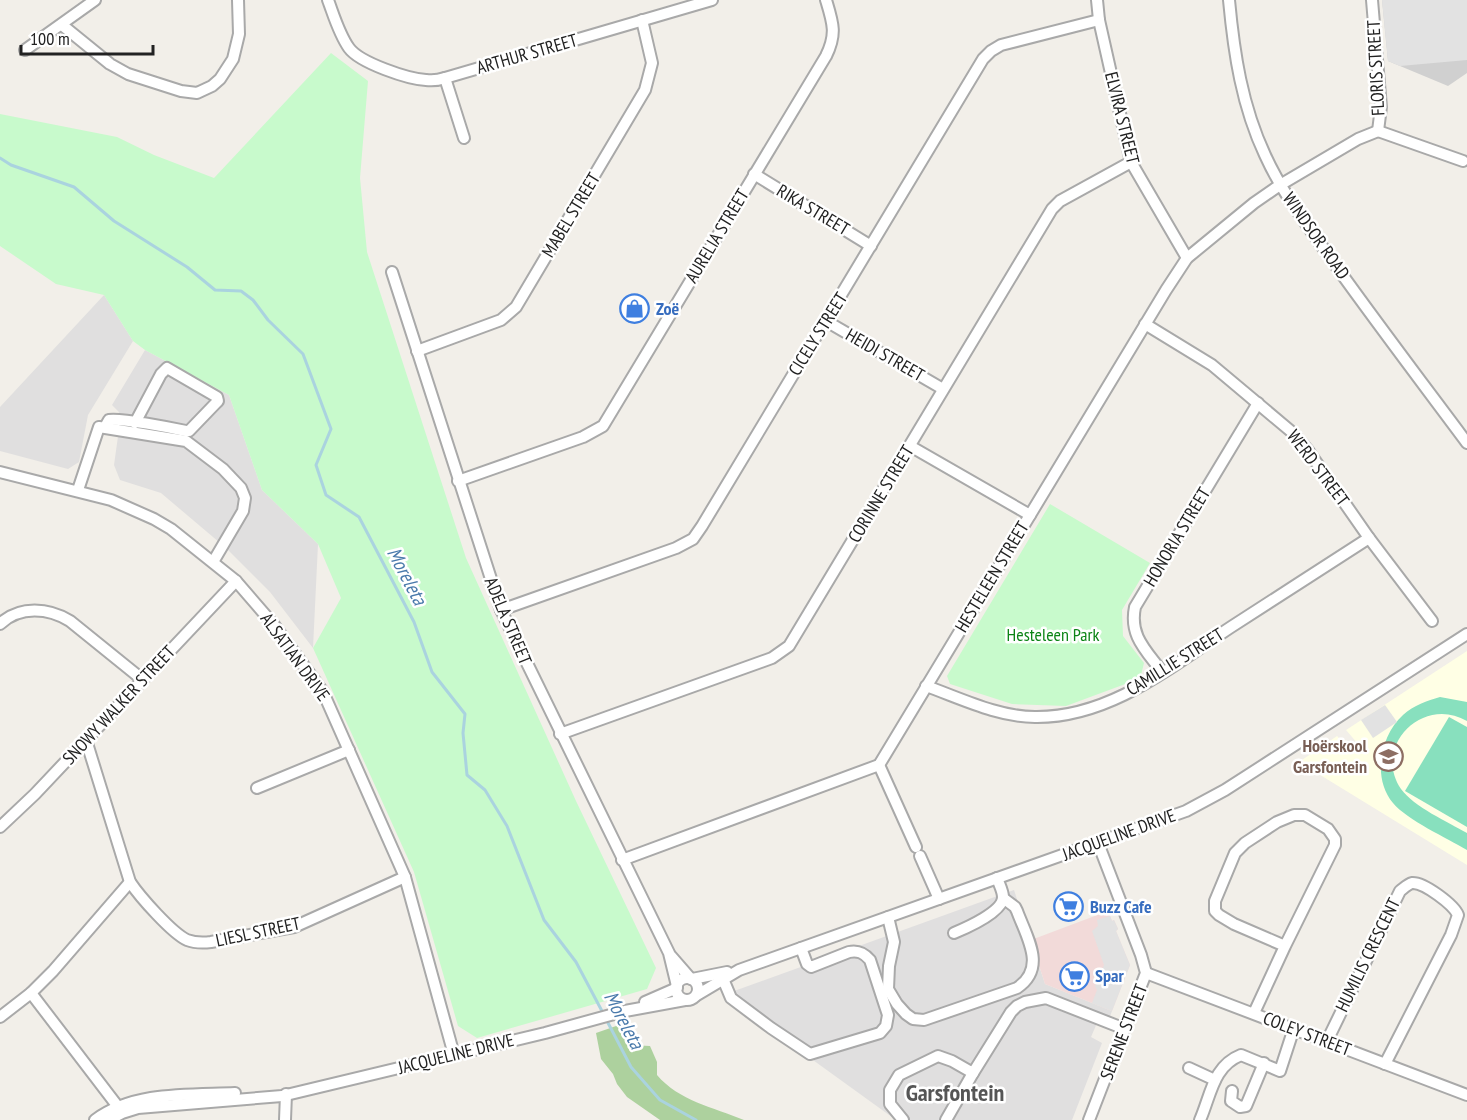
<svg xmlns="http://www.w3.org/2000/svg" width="1467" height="1120" font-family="'PT Sans Narrow',sans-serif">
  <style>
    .residential { fill: #e0dfdf }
    .commercial { fill: #f2dad9 }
    .education { fill: #ffffe5 }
    .religious { fill: #d0d0d0 }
    .forest { fill: #add19e }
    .park { fill: #c8facc }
    .pitch { fill: #88e0be }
    .parking { fill: #e2e2e2 }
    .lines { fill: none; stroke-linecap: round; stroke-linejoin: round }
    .stream { stroke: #aad3df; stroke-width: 3 }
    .minor-casing { stroke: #a9a9a9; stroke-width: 14 }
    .minor { stroke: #fff; stroke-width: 10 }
    .labels { text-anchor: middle; stroke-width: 5; stroke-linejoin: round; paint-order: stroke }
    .street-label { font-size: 18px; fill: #222; stroke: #fff }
    .shop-label { font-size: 18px; font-weight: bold; fill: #366cbe; stroke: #fff; text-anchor: start }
    .park-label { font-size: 18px; fill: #0c8416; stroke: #fff }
    .education-label { font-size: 18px; font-weight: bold; fill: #785e54; stroke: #fff; text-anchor: end }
    .water-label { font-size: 20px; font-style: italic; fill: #4a7aab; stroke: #fff }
    .district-label { font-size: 24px; font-weight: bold; fill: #555; stroke: #fff }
  </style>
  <rect width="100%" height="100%" fill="#f2efe9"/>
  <g class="residential">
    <polygon points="104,295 133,341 88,415 79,462 68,469 0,451 0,407"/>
    <polygon points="145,350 229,395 262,490 318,544 313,648 270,592 226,548 161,493 120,480 114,465 120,422 119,412 112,405"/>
    <polygon points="1014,890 1045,984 1112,1011 1109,1019 1100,1016 1091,1037 1102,1043 1072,1120 896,1120 723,995"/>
  </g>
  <polygon class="commercial" points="1108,911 1112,921 1114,920 1118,929 1116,931 1130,965 1112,1011 1045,984 1031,940"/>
  <polygon class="education" points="1467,651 1467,865 1299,762 1337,736 1343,742 1345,740 1354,750 1358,744 1346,730"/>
  <polygon class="religious" points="1382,0 1467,0 1467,73 1448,86 1388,61"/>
  <path class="forest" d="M619 1025 628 1033 631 1045 650 1046 657 1062V1075C679 1101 713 1107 744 1120H660L627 1097 617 1084 613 1074 601 1059 596 1033Z"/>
  <g class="park">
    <polygon points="331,53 368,81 360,178 367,252 466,558 576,801 656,968 647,989 477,1038 458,1026 414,872 313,648 341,598 318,544 262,490 229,395 145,350 133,341 104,295 56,284 0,246 0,114 117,137 154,155 214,178"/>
    <polygon points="1050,504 1150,563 1122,610 1123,636 1144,663 1141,675 1128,683 1066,706 1012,704 950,684 947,676"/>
  </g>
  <g class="pitch">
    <path d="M1440 697 1467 702V721C1423 695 1372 746 1401 789 1414 807 1448 822 1467 833V850C1447 838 1407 820 1393 803 1372 778 1380 736 1403 715 1414 705 1427 701 1440 697Z"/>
    <polygon points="1449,717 1467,727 1467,827 1405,791"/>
  </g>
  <g class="parking">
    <polygon points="1382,0 1467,0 1467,60 1400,66 1388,61"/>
    <polygon points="1385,705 1397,722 1373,738 1361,720"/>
    <polygon points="1110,916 1112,921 1114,920 1118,929 1116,931 1130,965 1112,1011 1092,1003 1097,990 1095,986 1104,965 1092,931 1098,926 1097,920"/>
  </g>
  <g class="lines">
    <g class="stream">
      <polyline points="0,158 11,165 74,187 114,221 187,267 215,290 241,291 253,300 268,320 303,354 331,429 316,465 326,495 359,517 414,622 432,672 465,714 463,733 467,775 485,790 507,826 544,920 576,962 603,1013"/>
      <polyline points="606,1019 631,1067 660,1100 696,1120"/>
    </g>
    <defs>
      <g id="minor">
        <path d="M328 0C334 16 339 34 349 48 360 63 408 79 426 80 433 81 439 80 445 78L712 0"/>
        <polyline points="1097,0 1099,20 1131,162 1187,258"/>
        <path d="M1229 0C1234 54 1242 106 1265 155 1283 195 1311 230 1336 266 1379 326 1423 384 1467 443"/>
        <polyline points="1372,0 1381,107 1378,131"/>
        <polyline points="62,25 110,64 128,74 181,91 197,93 212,86 220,79 233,59 239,34 238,0"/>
        <polyline points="25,50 95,0"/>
        <polyline points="445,78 464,138"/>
        <polyline points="1378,131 1463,161"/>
        <polyline points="754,174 871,246"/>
        <polyline points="392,272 501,610 669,953 677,986"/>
        <polyline points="826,321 943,389"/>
        <polyline points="1145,324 1212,365 1293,433 1307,449 1369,538 1432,621"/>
        <polyline points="417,351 501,320 516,307 645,90 652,63 642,20"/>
        <path d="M105 427 109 420C122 418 172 428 186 431H189L215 404 218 401 217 397 167 368 161 374 135 423"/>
        <polyline points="910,446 1030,515"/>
        <polyline points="0,472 111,500 154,519 171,529 236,581 274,625 323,692 405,877 454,1055"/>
        <path d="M458 481 583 437 603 426 826 56C837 34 833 23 826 0"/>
        <polyline points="78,490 99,427 186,441 223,469 241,488 245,498 243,511 213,562"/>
        <polyline points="501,610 676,548 693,539 702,526 983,59 991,51 1001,45 1099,20"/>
        <path d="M0 624C20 605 49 608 70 621L143 680"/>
        <path d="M1162 672C1146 650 1129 636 1135 607L1258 403"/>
        <path d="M926 686C960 698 998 717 1035 717 1110 718 1172 666 1231 627 1277 597 1323 568 1369 538"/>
        <polyline points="560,734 772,658 789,646 1052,209 1060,201 1131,162"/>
        <path d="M86 740 130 882C140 897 172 933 187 940 195 943 203 943 211 942L294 927 405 877"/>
        <polyline points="879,765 916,847"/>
        <polyline points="257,788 349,750"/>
        <polyline points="0,827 35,794 236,581"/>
        <polyline points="920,856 939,899"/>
        <polyline points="622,860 879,765 1166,290 1187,258 1254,203 1280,185 1358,139 1378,131"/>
        <path d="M888 917 894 942 889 966 888 989 897 1004 906 1014 913 1019 924 1020 1017 988C1047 968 1027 938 1017 911L1015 907 1003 898"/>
        <path d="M954 933C966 928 1003 912 1003 897 1003 891 999 884 997 878"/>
        <polyline points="671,956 691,979"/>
        <polyline points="1146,973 1467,1095"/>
        <circle cx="687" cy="989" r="11"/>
        <polyline points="692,979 727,972"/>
        <path d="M723 979 731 998 771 1028 810 1054 880 1033 886 1026 888 1015 870 960C864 953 858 950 849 952L811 967 807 964 801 948"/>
        <polyline points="31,993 122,1112"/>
        <polyline points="697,995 739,970 1186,811 1225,790 1467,634"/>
        <polyline points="645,1002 677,988"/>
        <polyline points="1254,1013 1285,946 1234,924 1219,915 1215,911 1215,901 1235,853 1245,843 1277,822 1294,815 1305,815 1328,829 1335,839 1335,845 1285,946"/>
        <polyline points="0,1017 31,993 53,971 130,882"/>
        <path d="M1327 1041 1400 891C1404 888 1408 884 1412 883 1424 882 1454 905 1458 915L1451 935 1385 1064"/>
        <polyline points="1189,1068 1215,1080"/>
        <polyline points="1232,1091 1231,1101 1240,1107 1246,1106 1264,1063"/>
        <path d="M95 1120C134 1091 189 1095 235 1093"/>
        <polyline points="109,1120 122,1113 138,1108 282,1096 545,1033 625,1011 685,1000"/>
        <polyline points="285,1120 286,1094"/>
        <polyline points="903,1120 890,1104 890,1090 899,1075 938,1056 952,1061 973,1073 1011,1012 1017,1006 1025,1002 1046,998 1125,1029"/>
        <polyline points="946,1120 973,1073"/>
        <polyline points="1089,1120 1146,973 1141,955 1098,843"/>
        <path d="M1200 1120C1211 1095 1213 1066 1241 1055L1280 1071 1294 1028"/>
      </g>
    </defs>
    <use href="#minor" class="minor-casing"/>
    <use href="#minor" class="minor"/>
  </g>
  <defs>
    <symbol id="shop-ring" viewBox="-11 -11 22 22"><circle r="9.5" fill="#fff" stroke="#3f7fe0" stroke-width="1.5"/><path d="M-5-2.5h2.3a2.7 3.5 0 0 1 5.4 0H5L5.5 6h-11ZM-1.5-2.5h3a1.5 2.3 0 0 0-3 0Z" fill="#3f7fe0"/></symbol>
    <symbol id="school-ring" viewBox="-11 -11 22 22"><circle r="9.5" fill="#fff" stroke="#8d6e63" stroke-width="1.5"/><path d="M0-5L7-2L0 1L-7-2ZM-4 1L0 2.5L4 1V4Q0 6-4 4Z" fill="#8d6e63"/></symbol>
    <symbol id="supermarket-ring" viewBox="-11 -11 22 22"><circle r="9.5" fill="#fff" stroke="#3f7fe0" stroke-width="1.5"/><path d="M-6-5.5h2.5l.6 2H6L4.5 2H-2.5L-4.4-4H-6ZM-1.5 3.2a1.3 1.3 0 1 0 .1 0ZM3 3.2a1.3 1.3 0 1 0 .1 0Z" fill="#3f7fe0"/></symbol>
  </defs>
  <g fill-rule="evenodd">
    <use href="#shop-ring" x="618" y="292" width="33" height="33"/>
    <use href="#school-ring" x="1372" y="740" width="33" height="33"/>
    <use href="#supermarket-ring" x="1052" y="890" width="33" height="33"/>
    <use href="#supermarket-ring" x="1058" y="960" width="33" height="33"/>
  </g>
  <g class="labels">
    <g class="street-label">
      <text transform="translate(527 54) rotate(-16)" y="6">ARTHUR STREET</text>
      <text transform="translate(1376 68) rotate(-93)" y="6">FLORIS STREET</text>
      <text transform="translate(1122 118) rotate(76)" y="6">ELVIRA STREET</text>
      <text transform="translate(813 210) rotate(31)" y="6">RIKA STREET</text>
      <text transform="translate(571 215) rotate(-59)" y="6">MABEL STREET</text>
      <text transform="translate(717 236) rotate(-59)" y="6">AURELIA STREET</text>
      <text transform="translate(1316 236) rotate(55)" y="6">WINDSOR ROAD</text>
      <text transform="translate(818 334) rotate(-58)" y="6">CICELY STREET</text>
      <text transform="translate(885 355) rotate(30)" y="6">HEIDI STREET</text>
      <text transform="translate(1318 468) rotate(53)" y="6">WERD STREET</text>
      <text transform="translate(881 494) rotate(-59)" y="6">CORINNE STREET</text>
      <text transform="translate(1177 537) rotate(-59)" y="6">HONORIA STREET</text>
      <text transform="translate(992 577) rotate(-59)" y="6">HESTELEEN STREET</text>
      <text transform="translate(508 621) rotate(67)" y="6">ADELA STREET</text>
      <text transform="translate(295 657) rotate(54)" y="6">ALSATIAN DRIVE</text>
      <text transform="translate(1175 662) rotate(-32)" y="6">CAMILLIE STREET</text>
      <text transform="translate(119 705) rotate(-47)" y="6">SNOWY WALKER STREET</text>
      <text transform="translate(1119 835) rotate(-20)" y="6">JACQUELINE DRIVE</text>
      <text transform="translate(258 932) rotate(-12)" y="6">LIESL STREET</text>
      <text transform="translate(1368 955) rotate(-64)" y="6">HUMILIS CRESCENT</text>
      <text transform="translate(1124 1032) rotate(-69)" y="6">SERENE STREET</text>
      <text transform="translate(1307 1034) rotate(21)" y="6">COLEY STREET</text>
      <text transform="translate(456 1054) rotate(-14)" y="6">JACQUELINE DRIVE</text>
    </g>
    <g class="shop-label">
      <text x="656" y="315">Zoë</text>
      <text x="1090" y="913">Buzz Cafe</text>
      <text x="1095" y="982">Spar</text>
    </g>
    <g class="park-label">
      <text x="1053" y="641">Hesteleen Park</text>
    </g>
    <g class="education-label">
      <text x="1367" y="752">Hoërskool<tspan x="1367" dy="21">Garsfontein</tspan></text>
    </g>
    <g class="water-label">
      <text transform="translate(407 576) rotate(62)" y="7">Moreleta</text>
      <text transform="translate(624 1020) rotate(62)" y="7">Moreleta</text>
    </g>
    <g class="district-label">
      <text x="955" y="1101">Garsfontein</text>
    </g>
  </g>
  <path d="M21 45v9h132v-9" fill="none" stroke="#222222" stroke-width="3"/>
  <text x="30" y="45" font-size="18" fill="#222222" stroke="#ffffff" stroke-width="4.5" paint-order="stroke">100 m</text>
</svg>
